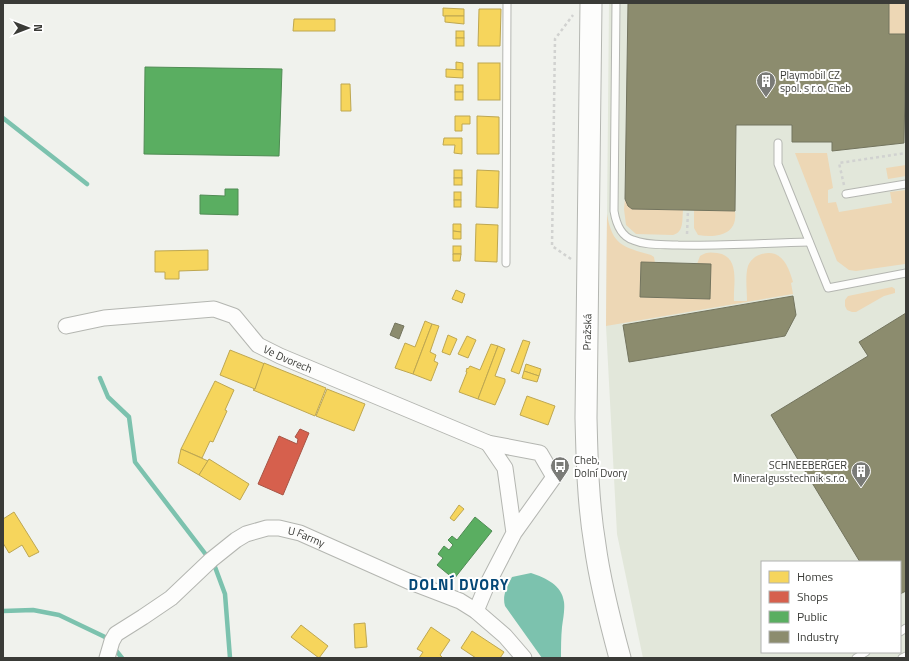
<svg xmlns="http://www.w3.org/2000/svg" width="909" height="661" font-family="'Titillium Web',sans-serif">
  <style>
    .built { fill: #e2e7da; fill-rule: evenodd }
    .green { fill: #edd7b5 }
    .water { fill: #7cc2ae }
    .homes { fill: #f6d55c; stroke: #bea751 }
    .shops { fill: #d6604d; stroke: #a75546 }
    .public { fill: #5aae61; stroke: #508c54 }
    .industry { fill: #8c8c6e; stroke: #73745e }
    .lines { fill: none; stroke-linecap: round; stroke-linejoin: round }
    .stream { stroke: #7cc2ae; stroke-width: 4.5 }
    .service-casing { stroke: #b4b6b1; stroke-width: 9 }
    .minor-casing { stroke: #b4b6b1; stroke-width: 17 }
    .secondary-casing { stroke: #b4b6b1; stroke-width: 23 }
    .path { stroke: #d1d2d0; stroke-width: 2.5; stroke-dasharray: 3 3; stroke-linecap: butt }
    .service { stroke: #fdfdfc; stroke-width: 7 }
    .minor { stroke: #fdfdfc; stroke-width: 15 }
    .secondary { stroke: #fdfdfc; stroke-width: 21 }
    .labels { text-anchor: middle; stroke-width: 4; stroke-linejoin: round; paint-order: stroke }
    .poi-label { font-size: 11px; fill: #3a3b37; stroke: #fff; text-anchor: start }
    .street-label { font-size: 11px; fill: #3a3b37; stroke: #fff }
    .district-label { font-size: 15px; font-weight: bold; letter-spacing: 1px; fill: #044776; stroke: #fff }
  </style>
  <rect width="100%" height="100%" fill="#f0f2ed"/>
  <path class="built" d="M609 3H906V658H643L617 534 606 326ZM762 562H900V652H762Z"/>
  <g class="green">
    <rect x="889" y="3" width="17" height="31"/>
    <polygon points="795,153 827,153 833,188 828,190 828,203 836,202 839,212 892,203 890,192 906,190 905,264 856,271 849,270 837,261"/>
    <polygon points="906,165 906,176 888,179 886,168"/>
    <path d="M625 199 628 206 636 209 683 210C682 220 684 232 673 235L636 234 626 225 624 209Z"/>
    <path d="M694 210 735 211C738 235 717 238 698 235L694 228Z"/>
    <path d="M607 214C612 245 623 247 651 255L654 257 655 263H641L640 297 710 299 697 264 700 256C706 252 710 252 717 253 741 256 733 285 734 301H747C747 290 745 276 748 266 750 261 754 257 759 255 781 247 788 265 793 282L791 283 793 294 606 326Z"/>
    <polygon points="892,287 895,289 895,293 884,296 856,312 852,312 847,310 845,306 845,300 848,296"/>
  </g>
  <path class="water" d="M531 573C546 578 562 585 564 602 565 610 563 619 562 627 561 637 561 648 561 658H542L505 606C502 595 507 587 512 577Z"/>
  <g class="homes">
    <polygon points="443,8 464,9 464,16 443,16"/>
    <polygon points="479,9 501,9 500,46 478,46"/>
    <polygon points="445,16 464,16 464,24 445,22"/>
    <polygon points="294,19 335,19 335,31 293,31"/>
    <rect x="456" y="31" width="8" height="7"/>
    <rect x="456" y="38" width="8" height="8"/>
    <polygon points="456,62 463,63 463,70 456,70"/>
    <rect x="478" y="63" width="22" height="37"/>
    <polygon points="446,69 463,70 463,78 446,77"/>
    <polygon points="341,84 350,84 351,111 341,111"/>
    <rect x="455" y="85" width="8" height="7"/>
    <rect x="455" y="92" width="8" height="8"/>
    <polygon points="455,116 470,116 470,124 462,124 462,131 455,131"/>
    <polygon points="477,116 499,117 499,154 477,154"/>
    <polygon points="444,138 462,138 462,154 454,153 455,145 443,145"/>
    <rect x="454" y="170" width="8" height="8"/>
    <polygon points="477,170 499,171 498,208 476,207"/>
    <rect x="454" y="178" width="8" height="7"/>
    <rect x="454" y="192" width="7" height="8"/>
    <rect x="454" y="200" width="7" height="7"/>
    <polygon points="453,224 461,224 461,232 453,231"/>
    <polygon points="476,224 498,225 497,262 475,261"/>
    <polygon points="453,231 461,232 461,239 453,239"/>
    <rect x="453" y="246" width="8" height="8"/>
    <polygon points="208,250 208,270 179,271 179,279 165,279 165,272 155,272 155,251"/>
    <polygon points="453,254 461,254 460,261 453,261"/>
    <polygon points="456,290 465,294 462,303 452,299"/>
    <polygon points="425,321 432,324 413,374 395,368 405,343 415,347"/>
    <polygon points="432,324 439,326 430,352 436,355 434,361 438,363 431,381 413,374"/>
    <polygon points="448,335 457,339 450,355 442,352"/>
    <polygon points="467,336 476,340 468,358 458,354"/>
    <polygon points="523,340 530,342 519,374 511,371"/>
    <polygon points="491,344 498,346 478,399 459,392 467,372 466,372 467,368 468,369 470,366 480,370"/>
    <polygon points="498,346 505,349 495,376 505,379 505,382 495,405 478,399"/>
    <polygon points="230,350 265,364 255,389 220,375"/>
    <polygon points="264,363 326,388 315,416 253,390 255,389"/>
    <polygon points="526,364 541,369 539,376 524,371"/>
    <polygon points="524,371 539,376 537,382 522,378"/>
    <polygon points="215,381 234,390 225,410 227,411 213,442 210,441 202,458 181,449"/>
    <polygon points="327,389 365,404 354,431 316,416"/>
    <polygon points="527,396 555,406 548,425 520,415"/>
    <polygon points="181,449 208,461 199,475 178,463"/>
    <polygon points="209,459 249,484 240,500 199,475"/>
    <polygon points="459,505 464,509 454,521 450,518"/>
    <polygon points="14,512 39,552 29,557 22,545 9,553 3,543 3,519"/>
    <polygon points="365,623 367,647 355,648 354,624"/>
    <polygon points="301,625 328,646 319,658 291,637"/>
    <polygon points="431,627 450,640 440,655 443,658 419,658 423,652 417,649"/>
    <polygon points="472,631 504,652 500,658 476,658 461,648"/>
  </g>
  <polygon class="shops" points="300,429 309,433 283,495 258,484 279,436 297,444 298,439 295,437"/>
  <g class="public">
    <polygon points="145,67 282,69 279,156 144,154"/>
    <polygon points="225,189 238,189 238,215 200,214 200,195 225,196"/>
    <polygon points="475,517 492,531 454,579 437,565 443,558 438,554 444,546 449,550 453,545 448,540 452,536 457,540"/>
  </g>
  <g class="industry">
    <polygon points="628,3 889,3 889,34 906,34 904,143 832,151 832,142 792,142 792,125 736,125 735,211 632,209 628,206 625,199"/>
    <polygon points="641,262 711,264 710,299 640,297"/>
    <polygon points="793,296 796,315 785,336 629,362 623,325"/>
    <polygon points="906,313 906,591 900,594 900,562 860,562 771,415 868,356 859,342"/>
    <polygon points="395,323 404,326 399,339 390,335"/>
  </g>
  <g class="lines">
    <g class="stream">
      <polyline points="3,118 87,184"/>
      <polyline points="100,378 108,397 129,417 135,462 207,556"/>
      <polyline points="215,567 225,594 230,658"/>
      <polyline points="3,611 33,610 59,615 105,637 109,642"/>
      <polyline points="114,648 122,658"/>
    </g>
    <defs>
      <g id="service">
        <path d="M616 3 614 211C616 223 620 236 633 240 647 246 663 244 678 245 722 246 765 243 809 242"/>
        <polyline points="778,143 778,164 828,288 906,273"/>
        <polyline points="846,194 906,184"/>
        <polyline points="506,263 507,3"/>
        <polyline points="900,632 906,628"/>
        <polyline points="856,658 866,652"/>
        <polyline points="902,658 906,656"/>
      </g>
      <g id="minor">
        <path id="s1" d="M66 326 104 318 214 309 234 316 258 345 280 356 488 443"/>
        <polyline points="476,611 486,587 514,533 554,477 540,453 488,443 505,468 514,533"/>
        <path id="s2" d="M107 658 112 641 116 634 143 617 171 598 211 560 236 540 246 534 267 528H279L300 533 408 581 460 601 476 611 505 636 524 658"/>
      </g>
      <path id="secondary" d="M591 3 586 418C587 460 588 503 595 545 600 583 610 621 620 658"/>
    </defs>
    <use href="#service" class="service-casing"/>
    <use href="#minor" class="minor-casing"/>
    <use href="#secondary" class="secondary-casing"/>
    <g class="path">
      <polyline points="844,185 839,163 906,153"/>
      <polyline points="687,234 688,210"/>
      <polyline points="571,259 552,246 555,39 573,15"/>
    </g>
    <use href="#service" class="service"/>
    <use href="#minor" class="minor"/>
    <use href="#secondary" class="secondary"/>
  </g>
  <defs>
    <symbol id="building-pin" viewBox="-11 -11 22 30"><path d="M0 17L-7.5 6A9.5 9.5 0 1 1 7.5 6Z" fill="#7a7b77" stroke="#fff"/><path d="M-4-6H4V6H1V3H-1V6H-4ZM-2.5-4.3h1.7v1.8h-1.7ZM.8-4.3h1.7v1.8H.8ZM-2.5-1h1.7V.8h-1.7ZM.8-1h1.7V.8H.8Z" fill="#fff"/></symbol>
    <symbol id="bus-pin" viewBox="-11 -11 22 30"><path d="M0 17L-7.5 6A9.5 9.5 0 1 1 7.5 6Z" fill="#7a7b77" stroke="#fff"/><path d="M-5-6H5V4H4V6H2V4H-2V6H-4V4H-5ZM-3.5-4V0h7V-4ZM-3.5 1.2v1.5H-2V1.2ZM2 1.2v1.5H3.5V1.2Z" fill="#fff"/></symbol>
  </defs>
  <g fill-rule="evenodd">
    <use href="#building-pin" x="755" y="70" width="22" height="30"/>
    <use href="#bus-pin" x="549" y="455" width="22" height="30"/>
    <use href="#building-pin" x="850" y="460" width="22" height="30"/>
  </g>
  <g class="labels">
    <g class="poi-label">
      <text x="780" y="79">Playmobil CZ<tspan x="780" dy="13">spol. s r.o. Cheb</tspan></text>
      <text x="574" y="464">Cheb,<tspan x="574" dy="13">Dolní Dvory</tspan></text>
      <text x="847" y="469" text-anchor="end">SCHNEEBERGER<tspan x="847" dy="13">Mineralgusstechnik s.r.o.</tspan></text>
    </g>
    <g class="street-label">
      <text transform="translate(587 332) rotate(-89)" y="4">Pražská</text>
      <text dy="4" stroke="none"><textPath href="#s1" startOffset="241">Ve Dvorech</textPath></text>
      <text dy="4" stroke="none"><textPath href="#s2" startOffset="253">U Farmy</textPath></text>
    </g>
    <g class="district-label">
      <text x="459" y="590">DOLNÍ DVORY</text>
    </g>
  </g>
  <rect width="909" height="661" fill="none" stroke="#3a3b37" stroke-width="8"/>
  <rect x="761" y="561" width="140" height="92" fill="#ffffff" stroke="#b0b1af"/>
  <rect x="769" y="571" width="20" height="12" fill="#f6d55c" stroke="#b0b1af"/>
  <text x="797" y="581" font-size="12" fill="#3a3b37">Homes</text>
  <rect x="769" y="591" width="20" height="12" fill="#d6604d" stroke="#b0b1af"/>
  <text x="797" y="601" font-size="12" fill="#3a3b37">Shops</text>
  <rect x="769" y="611" width="20" height="12" fill="#5aae61" stroke="#b0b1af"/>
  <text x="797" y="621" font-size="12" fill="#3a3b37">Public</text>
  <rect x="769" y="631" width="20" height="12" fill="#8c8c6e" stroke="#b0b1af"/>
  <text x="797" y="641" font-size="12" fill="#3a3b37">Industry</text>
  <g transform="translate(28 28) rotate(90)" stroke="#ffffff" stroke-width="3" paint-order="stroke">
  <path d="M0-3L7 15L0 10L-7 15Z" fill="#3a3b37"/>
  <text y="-6" font-size="11" font-weight="bold" text-anchor="middle" fill="#3a3b37">N</text>
  </g>
</svg>
